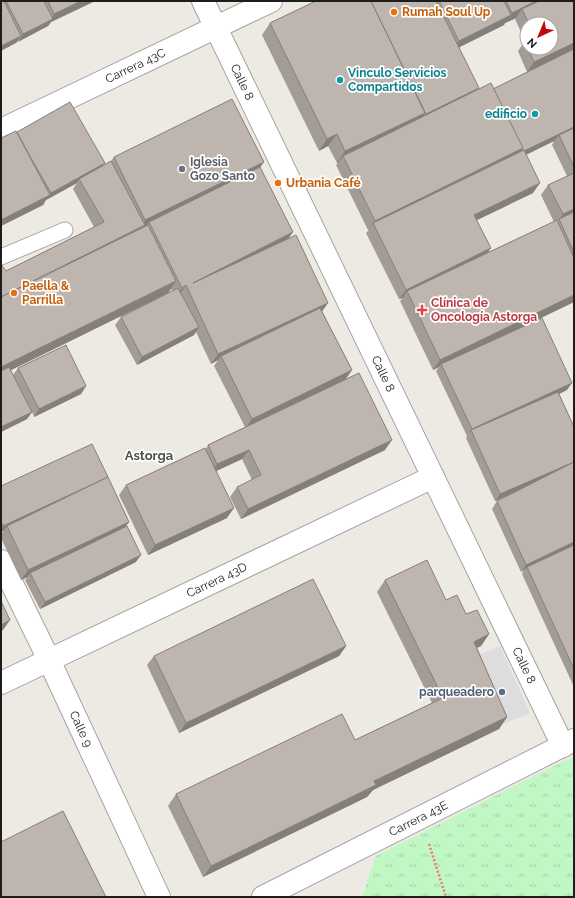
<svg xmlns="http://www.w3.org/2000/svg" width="575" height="898" font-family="Raleway,sans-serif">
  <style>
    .park { fill: url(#park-tufts) }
    .parking { fill: #ddd }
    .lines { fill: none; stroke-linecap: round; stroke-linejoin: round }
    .service-casing { stroke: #a4a4a4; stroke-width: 17 }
    .minor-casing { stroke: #a4a4a4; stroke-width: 24 }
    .path { stroke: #f4796d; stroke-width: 2.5; stroke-dasharray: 2 2; stroke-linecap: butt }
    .service { stroke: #fff; stroke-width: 15 }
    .minor { stroke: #fff; stroke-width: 22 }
    .wall { fill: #a39c96; fill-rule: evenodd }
    .shaded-wall { fill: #857f7a }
    .building { fill: #beb5af; stroke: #857f7a }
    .food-dot { fill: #e8710a; stroke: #fff; stroke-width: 1.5 }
    .culture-dot { fill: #0f9aa8; stroke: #fff; stroke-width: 1.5 }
    .worship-dot { fill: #6b7280; stroke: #fff; stroke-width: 1.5 }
    .health-dot { fill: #e0444e; stroke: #fff; stroke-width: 1.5 }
    .service-dot { fill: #5c6f8a; stroke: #fff; stroke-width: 1.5 }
    .labels { text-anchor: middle; stroke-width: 3.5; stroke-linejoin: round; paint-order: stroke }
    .food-label { font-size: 12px; font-weight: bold; fill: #c56008; stroke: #fff; text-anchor: start }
    .street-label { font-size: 12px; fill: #1d1d1d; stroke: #fff }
    .culture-label { font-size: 12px; font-weight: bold; fill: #0d838f; stroke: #fff; text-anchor: start }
    .worship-label { font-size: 12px; font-weight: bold; fill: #5b616d; stroke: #fff; text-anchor: start }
    .health-label { font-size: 12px; font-weight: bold; fill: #be3a42; stroke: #fff; text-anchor: start }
    .service-label { font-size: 12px; font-weight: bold; fill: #4e5e75; stroke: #fff; text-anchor: end }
    .neighbourhood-label { font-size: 13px; font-weight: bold; fill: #505050; stroke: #fff }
  </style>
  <defs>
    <pattern id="park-tufts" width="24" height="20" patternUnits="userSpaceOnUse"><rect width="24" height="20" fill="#c0f7c4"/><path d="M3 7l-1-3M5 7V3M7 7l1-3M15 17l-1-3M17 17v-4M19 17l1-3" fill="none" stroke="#a5d3a8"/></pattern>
  </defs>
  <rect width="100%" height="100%" fill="#edeae3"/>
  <polygon class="park" points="574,756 574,897 362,897 376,856"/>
  <polygon class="parking" points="500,646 530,713 501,725 472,658"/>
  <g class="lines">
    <defs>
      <polyline id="service" points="1,257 65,230"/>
      <g id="minor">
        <path id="s1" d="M203 1 563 746"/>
        <path id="s2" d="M1 130 271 1"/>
        <path id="s3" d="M1 561 49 660 159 897"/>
        <path id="s4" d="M1 683 433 477"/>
        <path id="s5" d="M263 897 574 740"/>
      </g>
    </defs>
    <use href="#service" class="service-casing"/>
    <use href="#minor" class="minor-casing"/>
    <polyline class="path" points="429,844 446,897"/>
    <use href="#service" class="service"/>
    <use href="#minor" class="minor"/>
  </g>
  <g class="wall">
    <polygon points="1,1 95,1 51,22 48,26 18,41 16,43"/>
    <path d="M316 1H574V302L527 324 567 390 559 394 574 427V687L522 574 524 570 521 572 492 509 497 501 512 494 495 501 466 438 467 436 436 371 439 367 433 370 400 301 403 298 399 299 366 233 369 230H368L336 165 338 163H337L328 146 319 151 262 35 270 23ZM516 18 515 19 525 41 518 51 527 72 556 58 493 89 478 90 459 47 504 25 505 23ZM527 24H551V48H527ZM554 141 552 145 567 176 548 185 541 195 554 222 487 253 491 248 476 220 533 193 526 155Z"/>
    <polygon points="17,132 103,166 111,161 114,157 259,168 289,238 322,311 352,370 345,380 385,450 241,519 230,497 237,487 252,480 242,459 216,471 227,518 148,555 119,495 126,485 206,449 208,445 245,427 214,366 218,360 211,364 196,332 194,335 137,365 115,325 121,317 172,291 171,289 168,293 11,370 13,375 18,368 86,386 81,394 34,417 32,412 27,419 1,432 6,271 94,227 73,189 77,183 46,200 43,205 1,226 1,138"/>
    <polygon points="1,486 129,522 126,526 136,562 40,609 25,580 28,577 21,580 1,538 1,534 4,531 1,532"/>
    <polygon points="385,580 446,600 466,614 489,634 481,646 477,648 507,717 499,729 373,790 367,797 203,877 168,806 176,794 355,740 432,703 377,592"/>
    <polygon points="346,646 339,656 179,733 147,665 154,656"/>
  </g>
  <g class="shaded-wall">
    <polygon points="81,1 95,1 51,22 48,26 18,42 23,34 50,21 54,14"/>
    <polygon points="536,1 549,1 522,9 516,18 505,23 504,25 452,51 459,41 511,15 512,13"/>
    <polygon points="21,36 16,43 1,51 1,46"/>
    <polygon points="574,43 574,49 527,72 534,62"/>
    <polygon points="479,88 472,98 419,123 426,114"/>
    <polygon points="425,113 417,125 343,156 338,163 337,163 345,151"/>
    <polygon points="574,127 574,132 559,135 554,141 519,158 524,151"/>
    <polygon points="337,134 328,146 319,151 327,139"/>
    <polygon points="523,148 516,158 373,223 368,230 375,221"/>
    <polygon points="264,162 257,172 149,222 147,226 1,303 1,297 141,227 145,220"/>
    <polygon points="105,163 99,170 79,179 77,183 46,200 43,205 1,226 1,220 49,195 51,193"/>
    <polygon points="540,183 533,193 467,225 474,215"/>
    <polygon points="574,209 574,215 559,220 563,214"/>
    <polygon points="293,232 286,242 193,283"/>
    <polygon points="491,248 484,258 407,291 403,298 399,299 406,290"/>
    <polygon points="176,281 168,293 1,375 1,367"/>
    <polygon points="186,285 179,295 175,297 182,288"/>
    <polygon points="574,295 574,302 442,366 441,364 439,367 433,370 440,360"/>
    <polygon points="328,303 321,313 221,356 218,360 211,364 218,354"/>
    <polygon points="199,327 194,335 137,365 142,357"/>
    <polygon points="352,370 345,380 245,429 252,419"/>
    <polygon points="572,383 567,390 473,434 471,430 467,436 472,429"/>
    <polygon points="86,386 81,394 34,417 39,409"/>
    <polygon points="32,412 27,419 1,432 1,427"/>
    <polygon points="392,440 385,450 241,519 248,509"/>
    <polygon points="249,450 242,459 210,474 217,464"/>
    <polygon points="574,462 571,468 495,501 500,494"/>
    <polygon points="108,477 8,528 7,526 4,531 1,532 1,529 3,526"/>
    <polygon points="234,508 227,518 148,555 155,545"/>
    <polygon points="129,522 122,531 30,573 28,577 21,580 28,570"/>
    <polygon points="574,542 574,547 527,567 524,570 521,572 526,565"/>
    <polygon points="141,555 136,562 40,609 45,602"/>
    <polygon points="10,620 3,630 1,631 1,625"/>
    <polygon points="489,634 481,646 466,653 474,642"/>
    <polygon points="346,646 339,656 179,733 186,723"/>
    <polygon points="507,717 499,729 373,790 367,797 203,877 211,866 374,781"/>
  </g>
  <g class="building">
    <polygon points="1,1 4,1 21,36 1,46"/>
    <polygon points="6,1 44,1 53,19 23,34"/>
    <polygon points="48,1 81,1 54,14"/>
    <polygon points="316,1 371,1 425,113 345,151 337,134 327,139 270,23"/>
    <polygon points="371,1 436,1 479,88 426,114"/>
    <polygon points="439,1 504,1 511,15 459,41"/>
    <polygon points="506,1 536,1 512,13"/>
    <polygon points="539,1 574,1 574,43 534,62 528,48 551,48 551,24 529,24 522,9"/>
    <polygon points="527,40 527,47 524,42"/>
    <polygon points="574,49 574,127 524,151 493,89"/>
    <polygon points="491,83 523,148 375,221 343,156"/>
    <polygon points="232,99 264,162 145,220 114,157"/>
    <polygon points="70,102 105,163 51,193 32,160 17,132"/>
    <polygon points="574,128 574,167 559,135"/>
    <polygon points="16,131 50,195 1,220 1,138"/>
    <polygon points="524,150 540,183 474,215 491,248 406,290 373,223"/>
    <polygon points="111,161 145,225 1,297 1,264 6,271 104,222 79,179"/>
    <polygon points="260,167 293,232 193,283 296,235 328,303 218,354 186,285 182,288 149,222"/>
    <polygon points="574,173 574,209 563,214 548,185"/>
    <polygon points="574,212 574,252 559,219"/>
    <polygon points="557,220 574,258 574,295 440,360 407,291"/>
    <polygon points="148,225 176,281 1,367 1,297"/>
    <polygon points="178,288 199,327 142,357 121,317"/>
    <polygon points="320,308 352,370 252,419 221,356"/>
    <polygon points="542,318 572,383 472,429 441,364"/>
    <polygon points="66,345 86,386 39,409 18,368"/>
    <polygon points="9,367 32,412 1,427 1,371"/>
    <polygon points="359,373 392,440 248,509 237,487 261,475 249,450 217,464 208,445"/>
    <polygon points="558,392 574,427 574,462 500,494 471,430"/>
    <polygon points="92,444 108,477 3,526 1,521 1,486"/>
    <polygon points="205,448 234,508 155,545 126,485"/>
    <polygon points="574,462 574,542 526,565 497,501"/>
    <polygon points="108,477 129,522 28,570 7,526"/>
    <polygon points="127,526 141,555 45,602 30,573"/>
    <polygon points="574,545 574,669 527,567"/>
    <polygon points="427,560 446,600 457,595 466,614 477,610 489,634 474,642 507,717 374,781 376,785 211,866 176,794 342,714 355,740 443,698 385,580"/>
    <polygon points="313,579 346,646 186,723 154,656"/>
    <polygon points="1,601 10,620 1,625"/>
    <polygon points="63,811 106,897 1,897 1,842"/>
  </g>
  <g class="food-dot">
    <circle cx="394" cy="12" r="4"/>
    <circle cx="278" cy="183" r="4"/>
    <circle cx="14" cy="293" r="4"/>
  </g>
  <g class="culture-dot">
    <circle cx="340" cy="80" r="4"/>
    <circle cx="535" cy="114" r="4"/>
  </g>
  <circle class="worship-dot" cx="182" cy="169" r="4"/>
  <path class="health-dot" d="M420 304h4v4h4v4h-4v4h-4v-4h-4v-4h4z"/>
  <circle class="service-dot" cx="502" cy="692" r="4"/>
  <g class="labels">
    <g class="food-label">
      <text x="402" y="16">Rumah Soul Up</text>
      <text x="286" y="187">Urbania Café</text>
      <text x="22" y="290">Paella &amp;<tspan x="22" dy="14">Parrilla</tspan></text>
    </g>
    <g class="street-label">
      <text dy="4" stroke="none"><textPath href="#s2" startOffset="149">Carrera 43C</textPath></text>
      <text dy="4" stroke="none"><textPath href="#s1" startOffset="90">Calle 8</textPath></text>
      <text dy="4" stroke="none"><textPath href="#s1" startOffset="414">Calle 8</textPath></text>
      <text dy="4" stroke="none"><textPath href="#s4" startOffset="239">Carrera 43D</textPath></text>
      <text dy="4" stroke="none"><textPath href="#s1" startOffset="738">Calle 8</textPath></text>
      <text dy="4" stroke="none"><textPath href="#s3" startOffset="186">Calle 9</textPath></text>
      <text dy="4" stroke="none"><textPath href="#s5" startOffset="174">Carrera 43E</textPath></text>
    </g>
    <g class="culture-label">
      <text x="348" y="77">Vinculo Servicios<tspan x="348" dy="14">Compartidos</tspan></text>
      <text x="527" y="118" text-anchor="end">edificio</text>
    </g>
    <g class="worship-label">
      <text x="190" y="166">Iglesia<tspan x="190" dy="14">Gozo Santo</tspan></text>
    </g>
    <g class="health-label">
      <text x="431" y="307">Clínica de<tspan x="431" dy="14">Oncología Astorga</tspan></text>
    </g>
    <g class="service-label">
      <text x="494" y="696">parqueadero</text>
    </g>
    <g class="neighbourhood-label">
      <text x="149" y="460">Astorga</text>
    </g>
  </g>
  <rect width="575" height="898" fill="none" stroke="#1d1d1d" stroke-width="4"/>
  <g transform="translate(539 36) rotate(224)"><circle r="19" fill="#ffffff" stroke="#a5a5a5"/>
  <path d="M0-3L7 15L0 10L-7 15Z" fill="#c1080b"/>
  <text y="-6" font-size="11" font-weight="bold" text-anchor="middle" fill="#1d1d1d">N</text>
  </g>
</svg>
